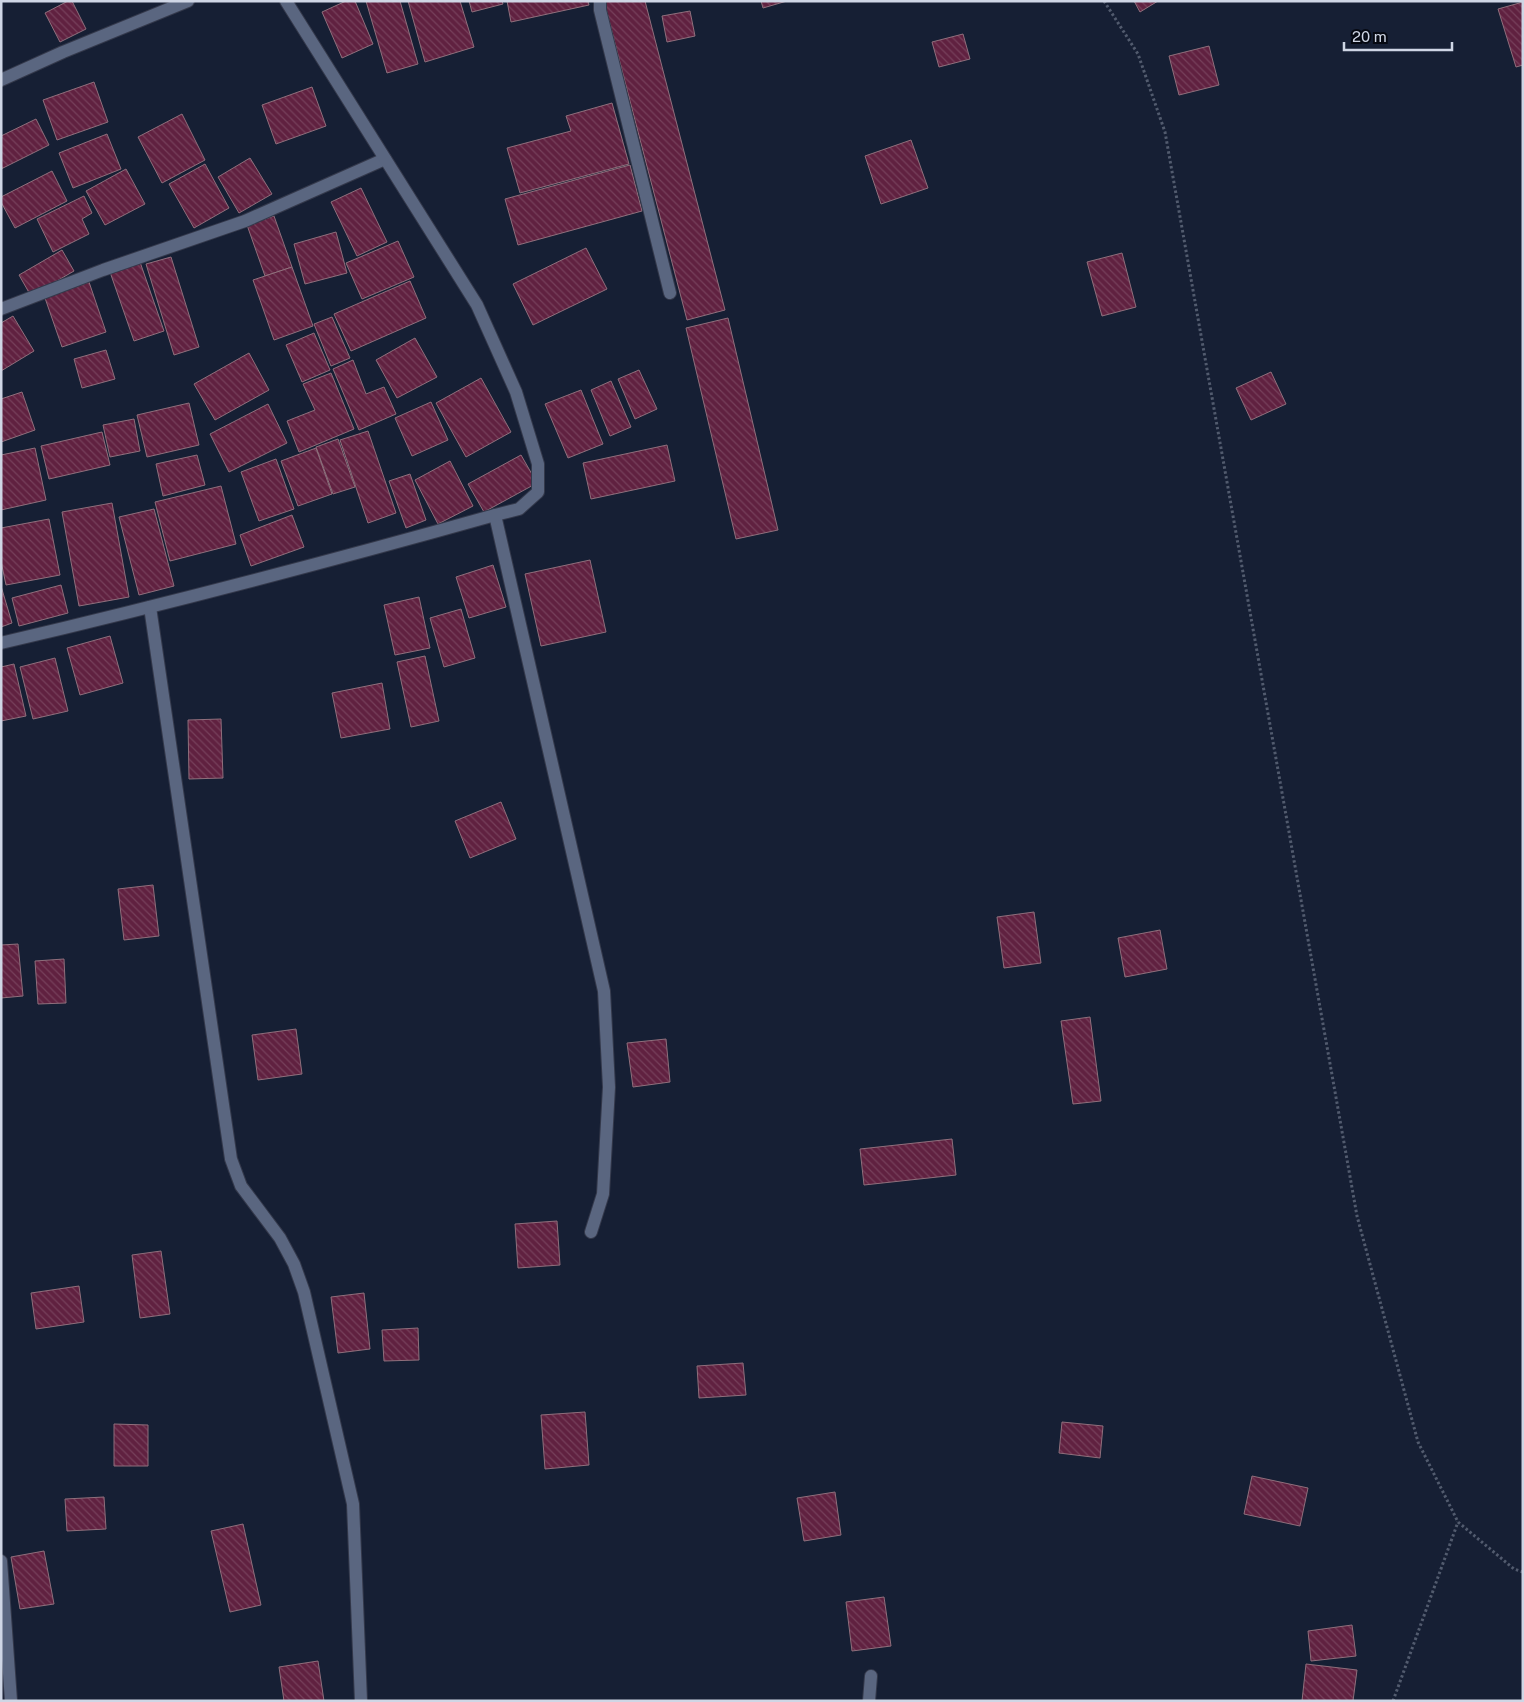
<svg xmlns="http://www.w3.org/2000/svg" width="1524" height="1702" font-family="'Public Sans',sans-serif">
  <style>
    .building { fill: url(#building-back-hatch); stroke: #8f6f7c }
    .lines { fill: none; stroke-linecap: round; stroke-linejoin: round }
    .minor-casing { stroke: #34394b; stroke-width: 14 }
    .path { stroke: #525b6e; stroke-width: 3; stroke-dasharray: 2.5 2.5; stroke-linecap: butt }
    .minor { stroke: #5a6680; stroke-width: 12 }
  </style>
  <defs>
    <pattern id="building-back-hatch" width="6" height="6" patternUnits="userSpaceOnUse" patternTransform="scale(1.25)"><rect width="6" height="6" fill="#602140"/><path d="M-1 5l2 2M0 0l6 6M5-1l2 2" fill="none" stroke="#76405b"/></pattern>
  </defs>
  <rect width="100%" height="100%" fill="#161f34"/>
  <g class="building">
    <polygon points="68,1 72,1 86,29 60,42 45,13"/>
    <polygon points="346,1 355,1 373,44 342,58 322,12"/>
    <polygon points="366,1 400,1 418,64 387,73"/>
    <polygon points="408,1 460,1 474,47 425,62"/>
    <polygon points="469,1 502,1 503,4 472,12"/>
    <polygon points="507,1 588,1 589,5 511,22"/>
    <polygon points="604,1 645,1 725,310 687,320"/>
    <polygon points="761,1 787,1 763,8"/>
    <polygon points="1134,1 1158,1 1140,12"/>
    <polygon points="1523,2 1523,65 1516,67 1498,9"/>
    <polygon points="690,11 695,36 667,42 662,16"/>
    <polygon points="963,34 970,59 939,67 932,42"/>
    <polygon points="1209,46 1219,85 1179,95 1169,56"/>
    <polygon points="94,82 108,122 57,140 43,100"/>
    <polygon points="312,87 326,126 276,144 262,105"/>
    <polygon points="612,103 629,164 520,193 507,148 571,131 566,116"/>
    <polygon points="182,114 205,160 162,183 138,137"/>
    <polygon points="36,119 49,145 1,169 1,136"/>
    <polygon points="107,134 121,169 73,188 59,153"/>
    <polygon points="911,140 928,188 881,204 865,156"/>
    <polygon points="250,158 272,194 239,213 218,177"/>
    <polygon points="205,164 229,208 194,228 169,184"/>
    <polygon points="630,165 642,211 518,245 505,199"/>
    <polygon points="126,169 145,204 105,225 86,191"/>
    <polygon points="52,171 67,201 15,228 1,202 1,197"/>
    <polygon points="361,188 387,242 357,256 331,202"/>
    <polygon points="84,196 92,213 82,219 89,234 53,252 37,219"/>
    <polygon points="274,216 292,267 265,276 247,225"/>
    <polygon points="336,232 347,273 305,284 294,244"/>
    <polygon points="398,241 414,277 362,299 346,263"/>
    <polygon points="586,248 607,289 533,325 513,284"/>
    <polygon points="62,250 74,271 31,296 19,275"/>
    <polygon points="1122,253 1136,307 1102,316 1087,262"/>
    <polygon points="171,257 199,347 174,355 146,264"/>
    <polygon points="140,262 164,331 134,341 110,272"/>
    <polygon points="292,267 313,326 274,340 253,280"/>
    <polygon points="410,281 426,318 351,351 334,314"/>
    <polygon points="89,282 106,332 62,347 45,298"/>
    <polygon points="13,316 34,351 1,371 1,323"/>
    <polygon points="332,317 350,358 331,366 314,324"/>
    <polygon points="728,318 778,530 736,539 686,328"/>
    <polygon points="314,333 330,370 302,382 286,345"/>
    <polygon points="415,338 437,377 397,398 376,360"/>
    <polygon points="106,350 115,379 82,388 74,359"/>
    <polygon points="249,353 269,390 215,420 194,384"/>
    <polygon points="353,360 366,394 384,387 396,414 359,430 333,369"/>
    <polygon points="639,370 657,409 635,419 618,379"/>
    <polygon points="1271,372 1286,404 1251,420 1236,388"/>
    <polygon points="331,373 354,429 299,452 287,421 315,410 303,384"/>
    <polygon points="481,378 511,432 466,457 436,403"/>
    <polygon points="611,381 631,427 610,436 591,390"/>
    <polygon points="581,390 603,444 568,458 545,404"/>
    <polygon points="22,392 35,430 1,442 1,399"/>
    <polygon points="431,402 448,440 412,456 395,418"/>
    <polygon points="189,403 199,445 147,457 137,415"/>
    <polygon points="268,404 287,443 229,472 210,434"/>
    <polygon points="134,419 140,451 110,457 103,425"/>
    <polygon points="368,431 396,513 368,523 340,440"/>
    <polygon points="102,432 110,465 49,479 41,446"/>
    <polygon points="338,439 355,487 333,494 316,447"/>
    <polygon points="667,445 675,481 591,499 583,463"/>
    <polygon points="35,448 46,500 1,510 1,455"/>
    <polygon points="316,448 332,494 298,506 281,461"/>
    <polygon points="197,455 205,485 163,496 156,464"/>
    <polygon points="521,455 537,483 484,512 468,484"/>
    <polygon points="276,459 294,509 259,521 241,472"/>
    <polygon points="450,461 473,506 438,524 415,480"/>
    <polygon points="410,474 426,520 406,528 389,481"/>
    <polygon points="221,486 236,544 170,561 155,502"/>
    <polygon points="112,503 129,597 79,606 62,512"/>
    <polygon points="154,509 174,586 139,595 119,517"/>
    <polygon points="292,515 304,547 251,566 240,535"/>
    <polygon points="49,519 60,575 6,585 1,561 1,528"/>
    <polygon points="590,560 606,632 541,646 525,574"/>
    <polygon points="493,565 506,607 469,618 456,577"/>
    <polygon points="61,585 68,613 19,626 12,598"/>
    <polygon points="1,586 12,623 1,627"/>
    <polygon points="419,597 430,648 395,655 384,605"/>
    <polygon points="461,609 475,658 444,667 430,618"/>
    <polygon points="110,636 123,683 80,695 67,648"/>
    <polygon points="425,656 439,721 411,727 397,662"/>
    <polygon points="55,658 68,711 33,719 20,667"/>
    <polygon points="14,664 26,716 1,721 1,667"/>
    <polygon points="382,683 390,729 341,738 332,693"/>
    <polygon points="221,719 223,778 189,779 188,720"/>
    <polygon points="501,802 516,839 470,858 455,821"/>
    <polygon points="153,885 159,936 124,940 118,889"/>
    <polygon points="1034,912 1041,963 1004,968 997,917"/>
    <polygon points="1160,930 1167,969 1125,977 1118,938"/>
    <polygon points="18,944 23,996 1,998 1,945"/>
    <polygon points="64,959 66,1003 38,1004 35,961"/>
    <polygon points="1090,1017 1101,1101 1073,1104 1061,1021"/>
    <polygon points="296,1029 302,1074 258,1080 252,1035"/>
    <polygon points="666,1039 670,1082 633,1087 627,1043"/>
    <polygon points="952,1139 956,1175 864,1185 860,1149"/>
    <polygon points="557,1221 560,1265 518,1268 515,1224"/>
    <polygon points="161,1251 170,1314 140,1318 132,1255"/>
    <polygon points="79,1286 84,1322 36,1329 31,1293"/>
    <polygon points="364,1293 370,1349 338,1353 331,1297"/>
    <polygon points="418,1328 419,1360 384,1361 382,1330"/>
    <polygon points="743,1363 746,1395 699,1398 697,1366"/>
    <polygon points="585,1412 589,1465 545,1469 541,1415"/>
    <polygon points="1062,1422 1103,1426 1100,1458 1059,1453"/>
    <polygon points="114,1424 148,1425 148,1466 114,1466"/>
    <polygon points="1252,1476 1308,1488 1300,1526 1244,1514"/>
    <polygon points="835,1492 841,1535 804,1541 797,1498"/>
    <polygon points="104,1497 106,1529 67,1531 65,1499"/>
    <polygon points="243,1524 261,1605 230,1612 211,1531"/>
    <polygon points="44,1551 54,1604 20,1609 11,1557"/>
    <polygon points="884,1597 891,1646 852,1651 846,1602"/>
    <polygon points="1352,1625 1356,1656 1311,1661 1308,1631"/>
    <polygon points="318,1661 324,1701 284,1701 279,1667"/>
    <polygon points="1306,1664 1357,1670 1353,1701 1302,1701"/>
  </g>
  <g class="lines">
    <defs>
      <g id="minor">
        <polyline points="600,1 600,10 670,293"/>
        <polyline points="1,80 63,52 188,1"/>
        <polyline points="1,309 103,270 245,221 385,159"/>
        <polyline points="495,515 604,991 609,1087 603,1194 591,1232"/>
        <polyline points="150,607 231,1159 241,1186 280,1238 294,1264 304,1292 353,1504 361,1701"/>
        <path d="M1 643C167 604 331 561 495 515L519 509 538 492V464L516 392 477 305 286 1"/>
        <polyline points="1,1561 11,1701"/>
        <polyline points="869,1701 871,1676"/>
      </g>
    </defs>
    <use href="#minor" class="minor-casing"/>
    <g class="path">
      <polyline points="1104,1 1138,54 1165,132 1357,1216 1418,1442 1458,1522 1514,1569 1523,1572"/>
      <polyline points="1393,1701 1458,1522"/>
    </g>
    <use href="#minor" class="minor"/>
  </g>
  <rect width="1524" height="1702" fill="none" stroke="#cfd6e5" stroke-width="5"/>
  <path d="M1344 42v8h108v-8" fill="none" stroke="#cfd6e5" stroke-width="2.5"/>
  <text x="1352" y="42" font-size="15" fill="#cfd6e5" stroke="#060912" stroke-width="4" paint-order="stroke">20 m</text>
</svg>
